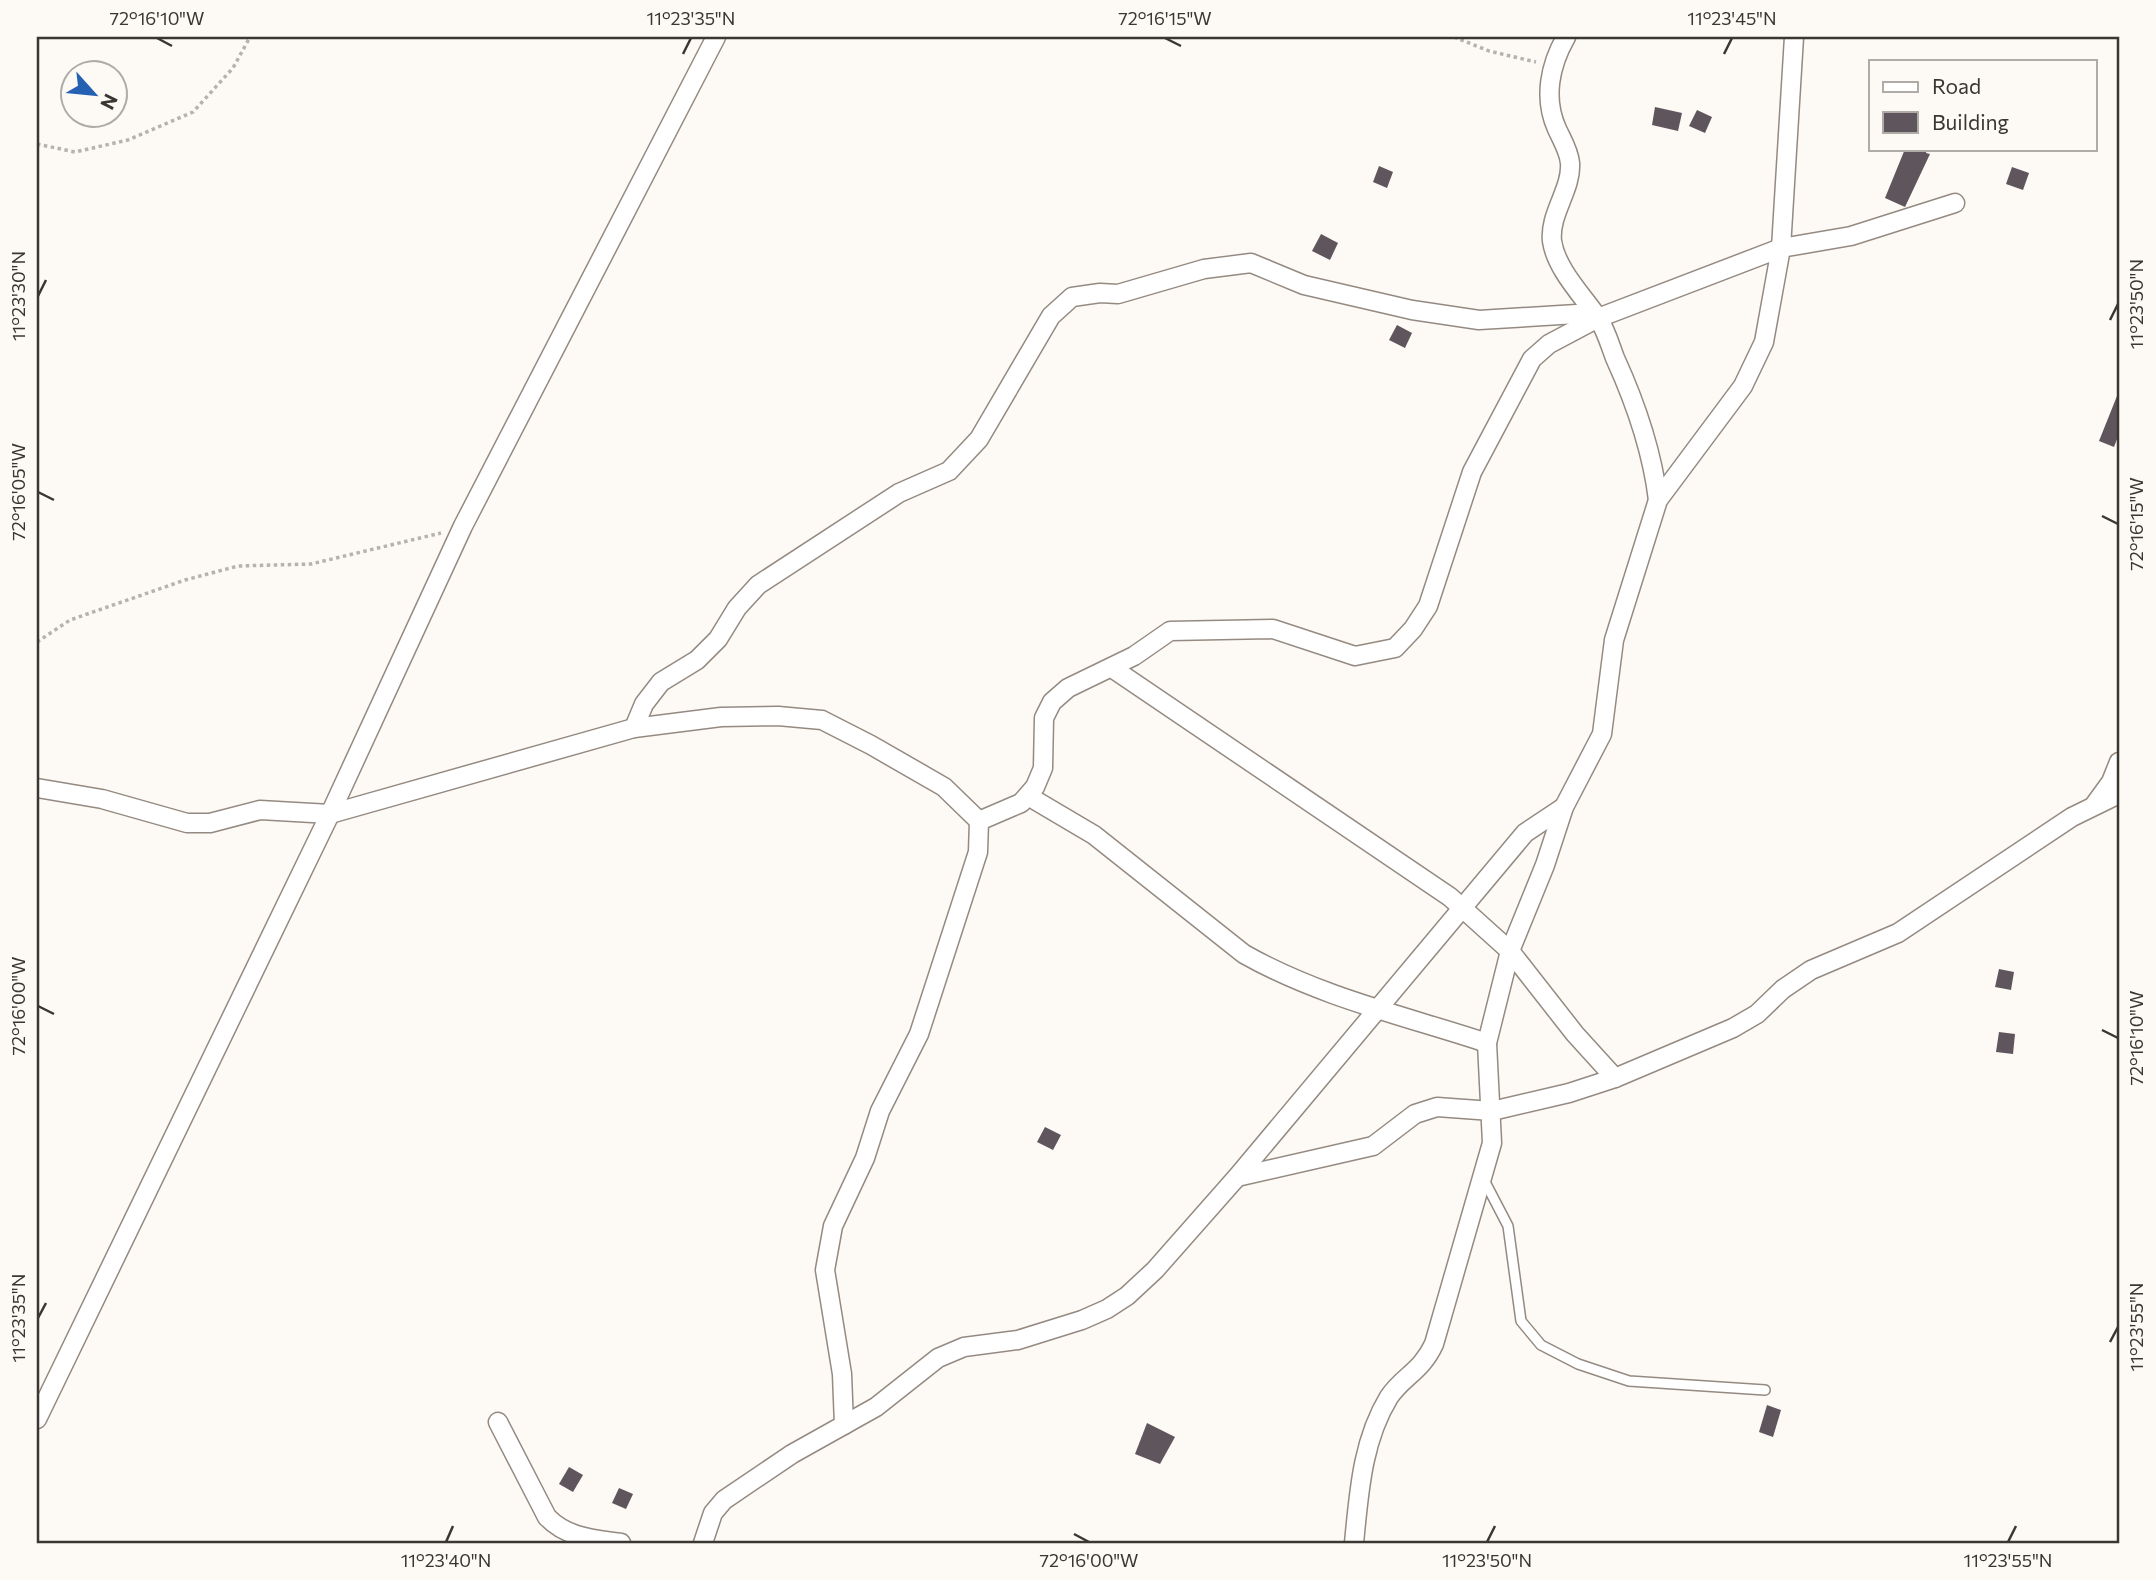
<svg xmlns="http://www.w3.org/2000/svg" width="2156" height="1580" font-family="Commissioner,sans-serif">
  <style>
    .building { fill: #5f555c }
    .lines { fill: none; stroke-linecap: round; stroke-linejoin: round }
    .lane-casing { stroke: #948a81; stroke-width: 12 }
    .street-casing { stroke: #948a81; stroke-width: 21 }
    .path { stroke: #b6b2ae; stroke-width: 3.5; stroke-dasharray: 3.5 3.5; stroke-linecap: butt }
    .lane { stroke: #fff; stroke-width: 9 }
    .street { stroke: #fff; stroke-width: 18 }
    .ticks { fill: none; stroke: #3a3632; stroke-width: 2.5 }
    .neatline { fill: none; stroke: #3a3632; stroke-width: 2.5 }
    .ticks-label { font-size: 18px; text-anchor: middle; fill: #3a3632 }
  </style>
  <rect width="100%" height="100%" fill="#fdf9f5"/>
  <g class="building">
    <polygon points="1655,107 1682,113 1678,131 1652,125"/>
    <polygon points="1697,110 1712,117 1705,133 1689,126"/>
    <polygon points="1905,149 1927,149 1926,153 1930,154 1905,207 1885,198"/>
    <polygon points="1379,166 1393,172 1387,188 1373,182"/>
    <polygon points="2012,167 2029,173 2023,190 2006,184"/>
    <polygon points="1321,234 1338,243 1330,260 1312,251"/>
    <polygon points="1397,325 1412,333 1405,348 1389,340"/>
    <polygon points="2119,391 2119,434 2114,447 2099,441"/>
    <polygon points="1999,969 2014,972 2011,990 1995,987"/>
    <polygon points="1999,1032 2015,1034 2013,1054 1996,1052"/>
    <polygon points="1045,1127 1061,1135 1053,1150 1037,1142"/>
    <polygon points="1767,1405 1781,1410 1773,1437 1759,1432"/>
    <polygon points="1147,1423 1175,1437 1160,1464 1135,1454"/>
    <polygon points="569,1467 583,1475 573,1492 559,1484"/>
    <polygon points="619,1488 633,1494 626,1509 612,1503"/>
  </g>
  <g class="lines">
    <defs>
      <polyline id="lane" points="1483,1178 1508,1226 1521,1321 1541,1345 1578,1364 1629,1381 1765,1390"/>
      <g id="street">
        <path d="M1566 37C1550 65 1543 98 1557 129 1562 140 1569 151 1570 163 1572 189 1549 214 1552 241 1556 269 1583 296 1598 318 1606 330 1610 345 1615 358 1636 404 1652 450 1658 500"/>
        <polyline points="1112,668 1450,897 1510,951 1575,1034 1615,1078"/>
        <polyline points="634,728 644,704 661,682 697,660 718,639 737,608 758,585 899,493 949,471 979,439 1051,316 1072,297 1100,293 1118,294 1204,269 1251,263 1304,285 1412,310 1479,320 1593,313"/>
        <polyline points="37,788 102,799 187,823 210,823 260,810 330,814 634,728 721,717 778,716 822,720 871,745 944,787 979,821 978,852 919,1034 880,1111 865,1158 833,1226 825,1270 842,1374 844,1425"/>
        <path d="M1028 796 1094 835 1244 954C1320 997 1405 1016 1487 1043"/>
        <polyline points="2095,804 2111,782 2119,762"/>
        <polyline points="979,821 1021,803 1035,787 1043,768 1044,718 1052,702 1068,688 1134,656 1170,631 1273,629 1355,656 1395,648 1413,629 1428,606 1472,472 1532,359 1549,344 1598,318 1781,248 1851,236 1955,203"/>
        <polyline points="1237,1177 1373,1146 1415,1114 1437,1107 1492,1111 1569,1093 1615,1078 1733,1028 1757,1014 1783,989 1811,970 1898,933 2072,817 2119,794"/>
        <polyline points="37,1419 330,814 463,526 716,37"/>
        <path d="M498 1422 547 1517C567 1538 594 1539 621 1543"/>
        <polyline points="703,1543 713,1513 724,1500 792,1454 876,1407 938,1358 964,1347 1018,1340 1082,1320 1107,1309 1127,1296 1155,1270 1237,1177 1525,833 1564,807"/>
        <path d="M1354 1543C1359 1493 1362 1441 1389 1397 1403 1376 1421 1372 1434 1344L1492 1143 1487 1043 1510 951 1545 865 1564 807 1602 734 1614 640 1658 500 1743 386 1764 342 1781 248 1794 37"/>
      </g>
    </defs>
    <use href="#lane" class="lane-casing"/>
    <use href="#street" class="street-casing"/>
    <g class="path">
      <polyline points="1454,37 1489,51 1536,62"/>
      <polyline points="37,144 75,152 128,140 193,112 233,68 250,37"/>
      <polyline points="37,642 70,620 185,580 238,566 311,564 441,533"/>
    </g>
    <use href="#lane" class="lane"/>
    <use href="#street" class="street"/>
  </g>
  <path class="ticks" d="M157 38 172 46M1165 38 1181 46M683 54 691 38M1724 54 1732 38M38 296 46 280M2110 320 2118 304M38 492 54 500M2102 516 2118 524M38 1006 54 1014M2102 1030 2118 1038M38 1318 46 1303M2110 1342 2118 1327M1074 1534 1089 1542M446 1542 453 1526M1487 1542 1495 1526M2008 1542 2016 1526"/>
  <rect width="2156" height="1580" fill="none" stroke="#fdf9f5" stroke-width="77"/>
  <rect x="1869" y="60" width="228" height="91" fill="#fdf9f5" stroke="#afaba7" stroke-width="2"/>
  <rect x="1883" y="82" width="35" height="10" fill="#ffffff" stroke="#afaba7" stroke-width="2"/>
  <text x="1932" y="94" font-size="21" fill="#3a3632">Road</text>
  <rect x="1883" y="112" width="35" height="21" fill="#5f555c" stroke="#afaba7" stroke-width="2"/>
  <text x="1932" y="130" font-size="21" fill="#3a3632">Building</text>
  <g transform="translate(94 94) rotate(117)"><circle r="33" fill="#fdf9f5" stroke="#afaba7" stroke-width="2"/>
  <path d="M0-5L12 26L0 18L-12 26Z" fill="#2461b3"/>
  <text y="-10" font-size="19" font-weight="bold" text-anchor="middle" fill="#3a3632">N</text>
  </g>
  <rect x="38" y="38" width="2080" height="1504" class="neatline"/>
  <g class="ticks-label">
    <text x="157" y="25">72°16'10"W</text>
    <text x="691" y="25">11°23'35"N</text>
    <text x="1165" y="25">72°16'15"W</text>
    <text x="1732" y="25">11°23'45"N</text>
    <text transform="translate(19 296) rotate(-90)" y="6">11°23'30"N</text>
    <text transform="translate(2137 304) rotate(-90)" y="6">11°23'50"N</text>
    <text transform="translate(19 492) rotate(-90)" y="6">72°16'05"W</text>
    <text transform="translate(2137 524) rotate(-90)" y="6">72°16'15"W</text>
    <text transform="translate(19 1006) rotate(-90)" y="6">72°16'00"W</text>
    <text transform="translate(2137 1038) rotate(-90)" y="6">72°16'10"W</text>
    <text transform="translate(19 1318) rotate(-90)" y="6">11°23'35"N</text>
    <text transform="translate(2137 1327) rotate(-90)" y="6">11°23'55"N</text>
    <text x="446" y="1567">11°23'40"N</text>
    <text x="1089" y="1567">72°16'00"W</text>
    <text x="1487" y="1567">11°23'50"N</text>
    <text x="2008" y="1567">11°23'55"N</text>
  </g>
</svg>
